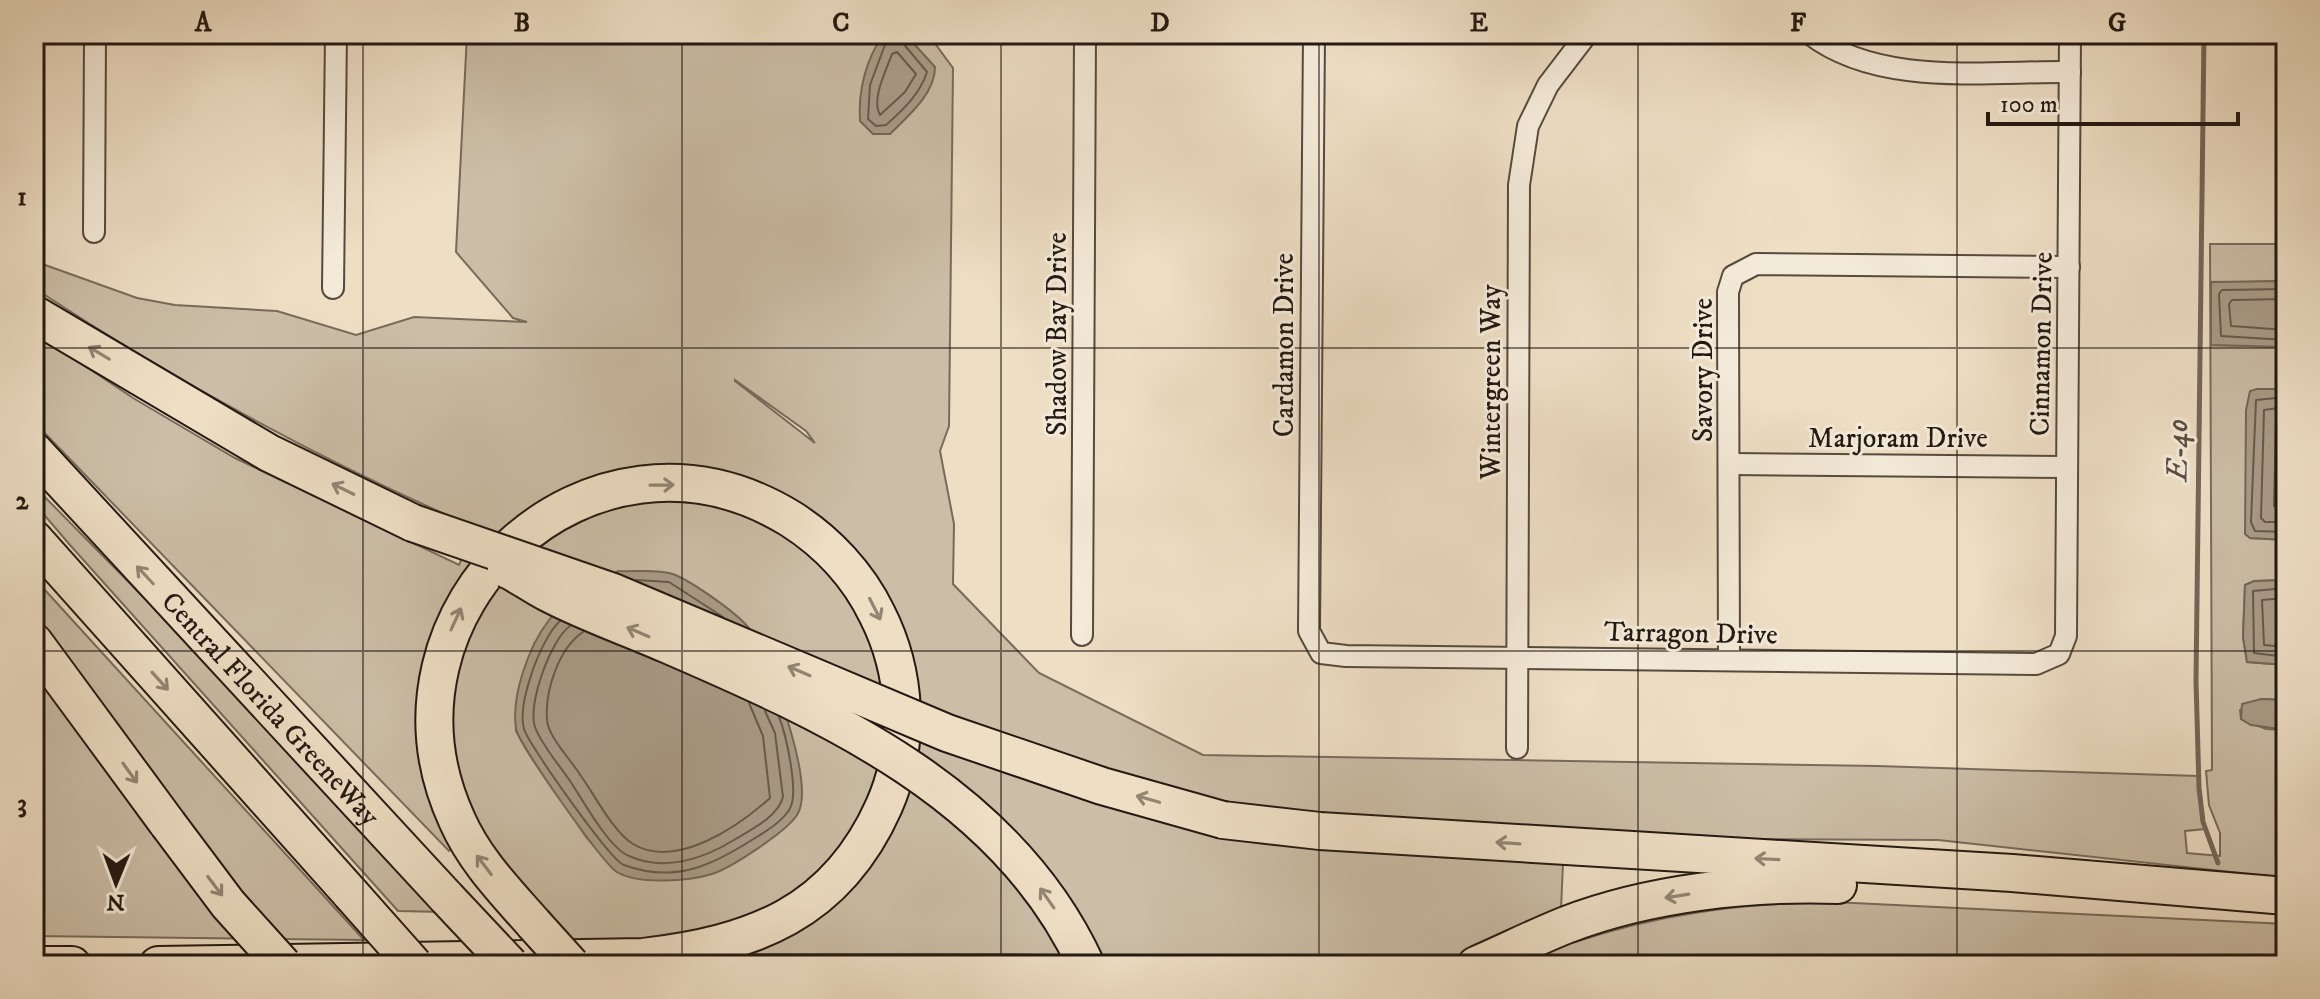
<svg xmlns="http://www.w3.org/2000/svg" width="2320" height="999" font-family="'IM FELL DW Pica',serif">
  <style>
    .green { fill: #cbbda6; stroke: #776b5c; stroke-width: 2; fill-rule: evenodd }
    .water { fill: #a99b87; stroke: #736758; stroke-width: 2 }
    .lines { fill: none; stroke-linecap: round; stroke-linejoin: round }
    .shore { stroke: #665a4c; stroke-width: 2 }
    .stream { stroke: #736758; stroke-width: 5 }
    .street-casing { stroke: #564a3e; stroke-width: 24 }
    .highway-casing { stroke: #231912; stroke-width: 40 }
    .street { stroke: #f4ead9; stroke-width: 20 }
    .highway { stroke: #eedec4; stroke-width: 36 }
    .highway-bridge-casing { stroke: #231912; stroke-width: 40; stroke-linecap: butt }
    .highway-bridge { stroke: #eedec4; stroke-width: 36 }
    .oneway { stroke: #938574 }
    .grid { fill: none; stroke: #231912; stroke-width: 2; stroke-opacity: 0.55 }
    .labels { text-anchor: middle; stroke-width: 6; stroke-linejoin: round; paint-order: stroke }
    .street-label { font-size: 28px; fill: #231912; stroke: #f4ead9 }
    .water-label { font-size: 30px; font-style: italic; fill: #594d41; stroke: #f4ead9 }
    .neatline { fill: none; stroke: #231912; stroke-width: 3 }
    .grid-label { font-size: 26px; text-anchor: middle; font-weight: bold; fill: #231912 }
  </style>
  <rect width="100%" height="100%" fill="#eedec4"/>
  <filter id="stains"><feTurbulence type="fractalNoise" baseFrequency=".0025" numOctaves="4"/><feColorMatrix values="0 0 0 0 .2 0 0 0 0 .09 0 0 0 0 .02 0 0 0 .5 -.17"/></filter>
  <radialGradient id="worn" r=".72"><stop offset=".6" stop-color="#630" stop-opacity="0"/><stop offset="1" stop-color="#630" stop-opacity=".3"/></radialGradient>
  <g class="green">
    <path d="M467 34H928L953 68 949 426 940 451 954 524 953 584 1039 673 1203 755 1877 766 2198 776 2205 829 2185 831 2187 853 2220 856V833L2209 805 2206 771 2212 770 2210 244H2286V281L2211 283V345L2286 347V389H2257L2250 538 2286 540V580L2255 581 2245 585 2243 637 2247 662 2286 665V700L2261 699 2240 710 2241 719 2266 729 2286 730V813L2282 836 2286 839V878L1938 840 1239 837 1343 851 1563 863 1561 910 1572 943C1658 914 1742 903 1833 902L2286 924V965H1724L1000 954H728L808 912 908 734 833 542 650 478 464 578C425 629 410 716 427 778 433 802 444 824 455 846L449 851 34 422V332L133 398 235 458 459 565 474 527C320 460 175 381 34 288V261L137 298 175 305 277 311 356 335 414 317 527 322 513 318 456 252ZM735 380 806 431 815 443 735 381Z"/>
    <polygon points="34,486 225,680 442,912 398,911 70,545 34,503"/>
    <path d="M638 494 745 507 836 568 891 682 872 813 809 893 697 943 565 942 515 887 470 812 453 764V676L492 577 528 541ZM534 644 617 872 586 837 516 731 518 693Z"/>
    <polygon points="34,578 364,940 34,936 34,671 150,832 178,812 34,615"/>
  </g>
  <g class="water">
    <path d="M884 34 906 35 935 67C935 94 908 116 890 134H873L860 121C858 91 866 58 884 34Z"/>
    <polygon points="2286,281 2286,347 2211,345 2211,282"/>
    <polygon points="2257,389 2286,389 2286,540 2250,538 2245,534 2246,410 2250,391"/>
    <path d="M618 571C634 572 658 569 673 574 691 581 741 615 751 631 769 661 817 785 797 815 786 832 731 868 712 874 689 881 638 885 617 872 603 864 518 743 516 729 511 695 529 646 549 620 564 600 597 586 618 571Z"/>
    <polygon points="2286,580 2286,665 2247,662 2243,637 2245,585 2254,581"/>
    <polygon points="2261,699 2286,700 2286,730 2251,725 2241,719 2242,704"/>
  </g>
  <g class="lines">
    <g class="shore">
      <path d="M889 34 870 85 868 119 876 126 886 125C903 110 920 94 927 72L902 42 900 34"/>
      <path d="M897 52 916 74 905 92 880 115C871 99 886 71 892 54Z"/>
      <polyline points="2286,289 2222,290 2219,294 2221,336 2286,340"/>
      <polyline points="2286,299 2232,300 2229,304 2231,326 2286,330"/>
      <polyline points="2286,397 2256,400 2251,522 2255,531 2286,532"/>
      <polyline points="2286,407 2264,410 2261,518 2265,522 2286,522"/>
      <polyline points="2286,419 2276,423 2274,506 2286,510"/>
      <polyline points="636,580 669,582 723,617"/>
      <polyline points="2286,588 2253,591 2254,653 2286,657"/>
      <polyline points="2286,598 2262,600 2264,645 2286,647"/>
      <path d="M560 621C541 638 517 703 524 729 528 744 611 861 624 865 675 884 713 865 755 838 767 831 786 819 791 806 798 789 786 734 779 717"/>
      <path d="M570 626C551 639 527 705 535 727 542 746 561 767 572 784 584 802 609 848 629 856 664 872 703 859 734 840 750 830 778 817 783 797L775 733 765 711"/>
      <path d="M583 632C559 648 545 690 547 719 547 736 572 761 581 776 594 794 614 833 633 844 676 870 739 826 770 798L763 736 749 703"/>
    </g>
    <polyline class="stream" points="2204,34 2196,681 2199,788 2203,822 2218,863"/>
    <defs>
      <g id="street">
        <polyline points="1314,34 1309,631 1321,653 1346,656 2036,664 2059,654 2066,636 2070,34"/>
        <path d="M1810 34C1879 87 1987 71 2070 72"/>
        <polyline points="94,232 95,34"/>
        <polyline points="333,288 336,34"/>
        <polyline points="1730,464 2066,467"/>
        <polyline points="1082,635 1085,34"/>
        <polyline points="1729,660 1728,292 1733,276 1756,264 2069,267"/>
        <polyline points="1517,748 1519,185 1528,126 1548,85 1587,34"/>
      </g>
      <g id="highway">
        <polyline points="34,314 269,453 413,523"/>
        <path id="s1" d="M34 451 447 898"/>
        <polyline points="34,539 351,894"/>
        <polyline points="34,642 168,824"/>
        <polyline points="1223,820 1320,831 2012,873 2286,896"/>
        <polyline points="34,965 72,965"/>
        <path d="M158 965 643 957C753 944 836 914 884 806 911 745 907 673 877 614 858 575 827 542 791 519 591 396 361 610 457 820 475 861 506 892 534 924"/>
        <path d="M1476 965C1506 952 1536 937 1566 925 1649 893 1749 882 1838 885"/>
      </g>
    </defs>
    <use href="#street" class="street-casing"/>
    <use href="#highway" class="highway-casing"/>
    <use href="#street" class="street"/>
    <use href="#highway" class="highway"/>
    <defs>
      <g id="highway-bridge">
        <polyline points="413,523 613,592 947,733 1102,786 1223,820"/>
        <path d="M506 569C521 576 534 586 548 593 586 613 627 627 666 644 828 714 1008 794 1086 965"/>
        <polyline points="168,824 228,904 283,965"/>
        <polyline points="351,894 414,965"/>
        <polyline points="447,898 510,965"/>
        <polyline points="534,924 571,965"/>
      </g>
    </defs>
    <use href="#highway-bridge" class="highway-bridge-casing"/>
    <use href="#highway-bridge" class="highway-bridge"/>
  </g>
  <defs><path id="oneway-shaft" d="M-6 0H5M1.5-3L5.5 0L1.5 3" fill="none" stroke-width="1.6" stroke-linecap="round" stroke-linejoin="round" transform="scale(2)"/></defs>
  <g class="oneway">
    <use href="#oneway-shaft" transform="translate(99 353) rotate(-149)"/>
    <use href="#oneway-shaft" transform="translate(662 485) rotate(-1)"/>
    <use href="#oneway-shaft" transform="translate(343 489) rotate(-154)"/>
    <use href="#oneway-shaft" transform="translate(145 575) rotate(-133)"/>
    <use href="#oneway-shaft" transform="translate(875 609) rotate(63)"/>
    <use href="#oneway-shaft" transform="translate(456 619) rotate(-65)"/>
    <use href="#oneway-shaft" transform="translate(638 632) rotate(-157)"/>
    <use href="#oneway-shaft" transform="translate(799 671) rotate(-157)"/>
    <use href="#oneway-shaft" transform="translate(160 681) rotate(48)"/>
    <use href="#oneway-shaft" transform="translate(130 773) rotate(54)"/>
    <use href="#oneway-shaft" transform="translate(1148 799) rotate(-164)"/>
    <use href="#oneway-shaft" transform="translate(1508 843) rotate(-176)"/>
    <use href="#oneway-shaft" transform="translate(1767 859) rotate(-177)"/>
    <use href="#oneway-shaft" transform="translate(484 865) rotate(-127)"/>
    <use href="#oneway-shaft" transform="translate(215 886) rotate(53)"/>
    <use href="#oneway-shaft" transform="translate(1677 896) rotate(171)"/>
    <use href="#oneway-shaft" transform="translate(1047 898) rotate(-125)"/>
  </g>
  <path class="grid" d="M363 34V965M682 34V965M1001 34V965M1319 34V965M1638 34V965M1957 34V965M34 348H2286M34 651H2286"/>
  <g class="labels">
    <g class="street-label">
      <text transform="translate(1056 334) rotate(-90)" y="10">Shadow Bay Drive</text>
      <text transform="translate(2040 344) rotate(-89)" y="10">Cinnamon Drive</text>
      <text transform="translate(1283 345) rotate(-90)" y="10">Cardamon Drive</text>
      <text transform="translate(1702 370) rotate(-90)" y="10">Savory Drive</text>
      <text transform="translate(1490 382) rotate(-90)" y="10">Wintergreen Way</text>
      <text x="1898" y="447">Marjoram Drive</text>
      <text transform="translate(1691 632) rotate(1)" y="10">Tarragon Drive</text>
      <text dy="10" stroke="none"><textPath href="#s1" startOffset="350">Central Florida GreeneWay</textPath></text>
    </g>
    <g class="water-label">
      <text transform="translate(2177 450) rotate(-89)" y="10">E-40</text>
    </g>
  </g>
  <rect width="2320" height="999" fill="none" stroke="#eedec4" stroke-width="88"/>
  <g transform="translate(116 883) rotate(181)" stroke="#f4ead9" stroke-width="6" paint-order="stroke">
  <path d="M0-6L14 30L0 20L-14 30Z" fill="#231912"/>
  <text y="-12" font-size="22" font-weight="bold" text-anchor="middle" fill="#231912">N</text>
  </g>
  <path d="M1988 112v12h250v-12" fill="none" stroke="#231912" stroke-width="4"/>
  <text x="2000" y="112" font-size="24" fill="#231912" stroke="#f4ead9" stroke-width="6" paint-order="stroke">100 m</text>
  <rect x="44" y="44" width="2232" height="911" class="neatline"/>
  <g class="grid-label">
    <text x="203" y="31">A</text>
    <text x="522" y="31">B</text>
    <text x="841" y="31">C</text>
    <text x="1160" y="31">D</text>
    <text x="1479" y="31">E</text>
    <text x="1798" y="31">F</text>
    <text x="2117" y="31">G</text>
    <text x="22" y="205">1</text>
    <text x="22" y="509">2</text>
    <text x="22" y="812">3</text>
  </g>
  <rect width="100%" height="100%" filter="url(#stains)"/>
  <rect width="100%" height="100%" fill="url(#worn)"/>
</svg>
